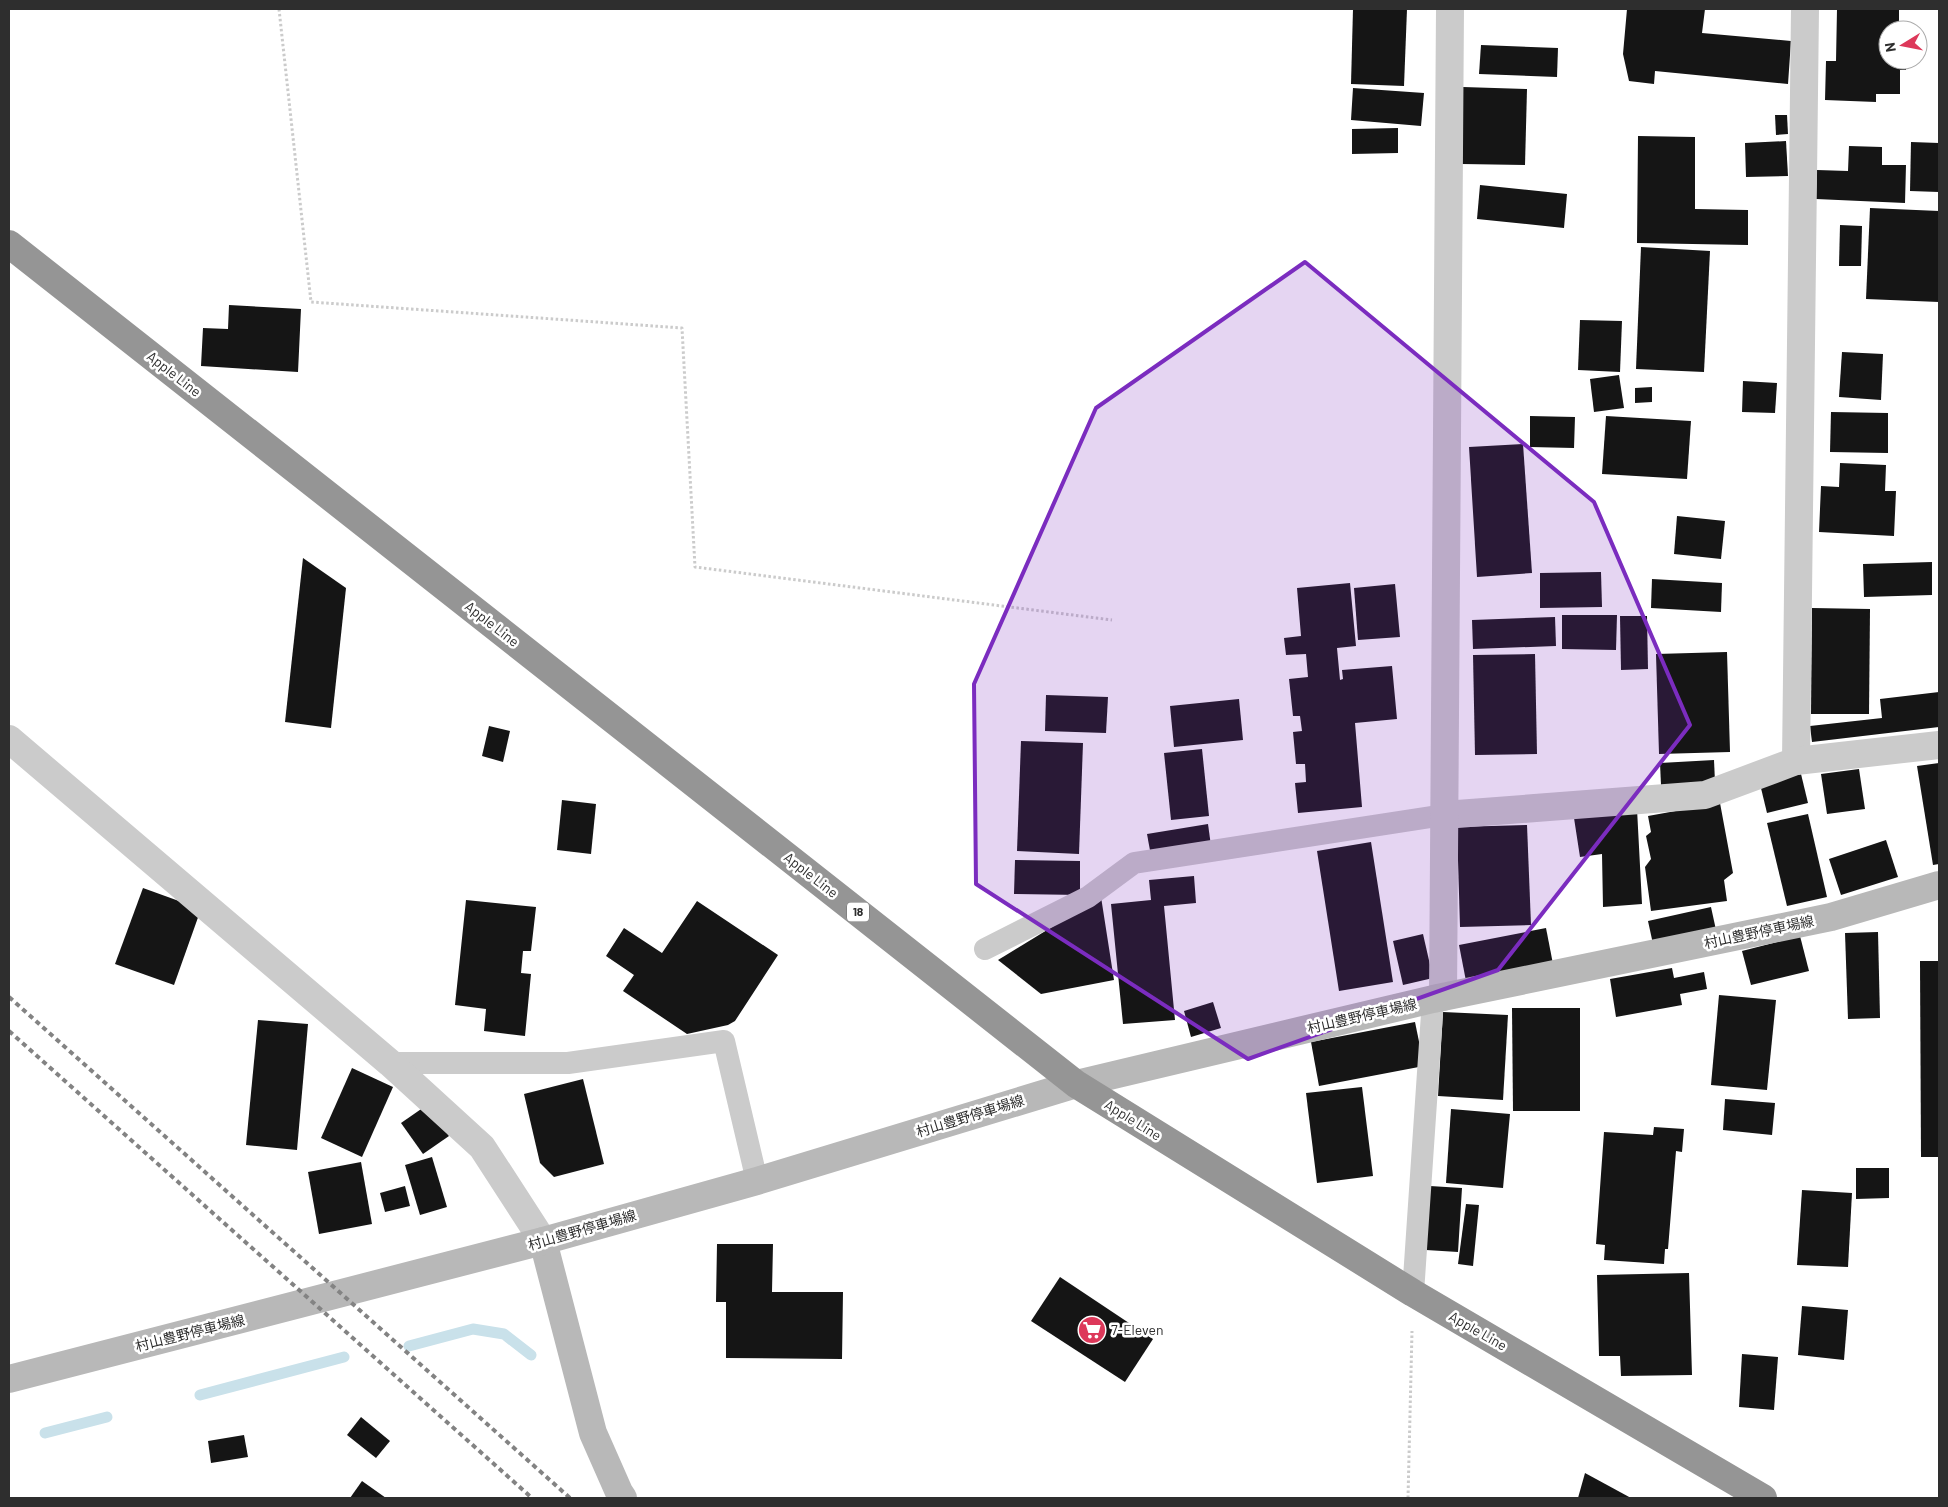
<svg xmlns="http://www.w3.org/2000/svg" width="1948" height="1507" font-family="Barlow,'Noto Sans JP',sans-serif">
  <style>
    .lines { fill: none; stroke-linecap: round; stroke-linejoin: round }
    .stream { stroke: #c9e1ea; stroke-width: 11 }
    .building { fill: #151515 }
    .path { stroke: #cbcbcb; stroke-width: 3; stroke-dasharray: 2.5 2.5; stroke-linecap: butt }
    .lane { stroke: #cbcbcb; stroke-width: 22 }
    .street { stroke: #cbcbcb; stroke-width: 28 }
    .secondary { stroke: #b8b8b8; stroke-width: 28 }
    .highway { stroke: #959595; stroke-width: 28 }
    .rail { stroke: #838383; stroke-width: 4; stroke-dasharray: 5 4; stroke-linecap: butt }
    .marked { fill: #7b2cbf; fill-opacity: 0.2; stroke: #7b2cbf; stroke-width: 4; stroke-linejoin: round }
    .labels { text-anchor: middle; stroke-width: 5; stroke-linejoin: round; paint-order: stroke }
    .shield { fill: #fff; stroke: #6d6d6d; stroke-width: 1 }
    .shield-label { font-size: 12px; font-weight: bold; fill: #2e2e2e }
    .street-label { font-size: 14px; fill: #2e2e2e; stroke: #fff }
    .poi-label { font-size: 14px; fill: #2e2e2e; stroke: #fff; text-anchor: start }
  </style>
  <rect width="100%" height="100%" fill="#fff"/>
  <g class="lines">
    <g class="stream">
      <polyline points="409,1346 473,1329 504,1334 531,1355"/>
      <polyline points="200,1395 344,1357"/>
      <polyline points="45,1433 107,1417"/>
    </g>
  </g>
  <g class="building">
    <polygon points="1353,9 1407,9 1404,86 1351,84"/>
    <polygon points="1627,9 1705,9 1702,33 1791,41 1788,84 1655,71 1654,84 1629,81 1623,54"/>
    <polygon points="1837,9 1899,9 1899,30 1888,30 1888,60 1906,60 1906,70 1900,70 1900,94 1876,94 1876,102 1825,100 1826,61 1836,61"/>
    <polygon points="1481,45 1558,48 1557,77 1479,74"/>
    <polygon points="1463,87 1527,89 1525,165 1462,164"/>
    <polygon points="1353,88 1424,93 1421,126 1351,120"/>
    <polygon points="1775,115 1787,115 1788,134 1776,135"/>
    <polygon points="1398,128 1398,153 1352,154 1352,129"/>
    <polygon points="1638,136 1695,137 1695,209 1748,210 1748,245 1637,243"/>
    <polygon points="1786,141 1788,176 1746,177 1745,143"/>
    <polygon points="1911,142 1939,143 1939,192 1910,191"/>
    <polygon points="1849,146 1882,147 1882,165 1906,165 1905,203 1816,199 1817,170 1848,171"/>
    <polygon points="1480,185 1567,194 1564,228 1477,219"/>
    <polygon points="1870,208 1939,211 1939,302 1866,299"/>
    <polygon points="1840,225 1862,226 1861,266 1839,266"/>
    <polygon points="1641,247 1710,251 1704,372 1636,369"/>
    <polygon points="229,305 301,309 298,372 201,366 203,328 228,329"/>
    <polygon points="1580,320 1622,321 1620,372 1578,370"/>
    <polygon points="1842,352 1883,354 1881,400 1839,397"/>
    <polygon points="1619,375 1624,408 1594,412 1590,379"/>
    <polygon points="1743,381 1777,383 1775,413 1742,412"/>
    <polygon points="1652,387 1652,402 1635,403 1635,388"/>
    <polygon points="1831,412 1888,413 1888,453 1830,452"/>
    <polygon points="1530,416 1575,417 1574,448 1530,447"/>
    <polygon points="1606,416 1691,421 1687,479 1602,474"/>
    <polygon points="1523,444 1532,573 1477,577 1469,447"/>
    <polygon points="1840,463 1886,465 1885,491 1896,491 1894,536 1819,532 1821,486 1839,487"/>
    <polygon points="1677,516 1725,521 1721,559 1674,554"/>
    <polygon points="303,558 346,588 331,728 285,722"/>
    <polygon points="1932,562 1932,595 1864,597 1863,564"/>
    <polygon points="1601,572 1602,607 1540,608 1540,573"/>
    <polygon points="1652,579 1722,583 1721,612 1651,608"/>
    <polygon points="1350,583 1356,646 1337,648 1340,680 1343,679 1342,670 1392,666 1397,719 1355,723 1362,807 1298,813 1295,783 1306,782 1305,764 1296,764 1293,732 1302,731 1300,716 1293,716 1289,679 1308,677 1306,654 1286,655 1284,638 1301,636 1297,588"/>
    <polygon points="1395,584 1400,637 1358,640 1354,588"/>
    <polygon points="1812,608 1870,609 1869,714 1811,714"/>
    <polygon points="1562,615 1617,615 1616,650 1562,649"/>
    <polygon points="1620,616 1647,616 1648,669 1621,670"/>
    <polygon points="1555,617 1556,646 1473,649 1472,620"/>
    <polygon points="1727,652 1730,752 1659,754 1656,654"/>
    <polygon points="1535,654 1537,754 1475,755 1473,655"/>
    <polygon points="1939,692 1939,727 1812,742 1810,726 1882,718 1880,699"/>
    <polygon points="1046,695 1108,697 1106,733 1045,731"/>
    <polygon points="1239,699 1243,740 1174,747 1170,706"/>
    <polygon points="489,726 510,731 503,762 482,756"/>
    <polygon points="1021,741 1083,743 1079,854 1017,851"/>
    <polygon points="1202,749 1209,816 1171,820 1164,753"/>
    <polygon points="1714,760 1715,782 1661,785 1660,763"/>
    <polygon points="1939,763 1939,864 1933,865 1917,766"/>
    <polygon points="1859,769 1865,809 1827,814 1821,774"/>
    <polygon points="1801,774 1808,803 1767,813 1760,784"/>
    <polygon points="562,800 596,804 591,854 557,850"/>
    <polygon points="1720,803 1733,873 1724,880 1727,901 1651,911 1645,867 1651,859 1646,836 1651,832 1648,816"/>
    <polygon points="1637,809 1642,904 1603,907 1602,854 1580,857 1574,818"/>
    <polygon points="1808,814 1827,897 1787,906 1767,823"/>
    <polygon points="1208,824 1211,846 1151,856 1147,834"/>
    <polygon points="1527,825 1531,925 1460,927 1457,827"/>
    <polygon points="1886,840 1898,877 1841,895 1829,859"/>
    <polygon points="1371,842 1393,982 1339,991 1317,851"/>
    <polygon points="1015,860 1080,861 1080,895 1014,894"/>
    <polygon points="1194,876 1196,903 1164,906 1175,1020 1123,1024 1111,904 1151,900 1149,880"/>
    <polygon points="143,888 201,909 174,985 115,964"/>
    <polygon points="1101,897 1114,980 1041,994 998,960"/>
    <polygon points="466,900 536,907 531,951 523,951 521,973 531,974 525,1036 484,1031 486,1009 455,1005"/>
    <polygon points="697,901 778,955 735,1021 728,1025 687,1034 623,991 634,975 606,956 624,928 662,953"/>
    <polygon points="1711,907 1716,930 1653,944 1648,921"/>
    <polygon points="1546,928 1553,964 1466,981 1459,945"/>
    <polygon points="1878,932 1880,1018 1848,1019 1845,933"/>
    <polygon points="1423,934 1433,978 1403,985 1393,941"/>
    <polygon points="1800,936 1809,971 1751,985 1742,951"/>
    <polygon points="1920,961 1939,961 1939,1157 1921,1157"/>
    <polygon points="1672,968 1674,978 1704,972 1707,989 1680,994 1682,1005 1616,1017 1610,979"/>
    <polygon points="1719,995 1776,1000 1767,1090 1711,1085"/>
    <polygon points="1213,1002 1221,1028 1191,1037 1184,1011"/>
    <polygon points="1512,1008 1580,1008 1580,1111 1513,1111"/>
    <polygon points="1443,1012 1508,1015 1503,1100 1438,1096"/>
    <polygon points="258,1020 308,1024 297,1150 246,1145"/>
    <polygon points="1415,1022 1424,1066 1319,1086 1311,1042"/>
    <polygon points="352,1068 393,1087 362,1157 321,1138"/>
    <polygon points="583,1079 604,1164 554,1177 540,1163 524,1094"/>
    <polygon points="1362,1087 1373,1176 1317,1183 1306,1093"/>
    <polygon points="1725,1099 1775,1103 1772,1135 1723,1130"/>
    <polygon points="427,1105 449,1136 423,1154 401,1123"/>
    <polygon points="1451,1109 1510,1114 1503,1188 1446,1183"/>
    <polygon points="1654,1127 1684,1129 1682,1152 1676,1151 1668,1249 1665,1249 1664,1264 1604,1260 1605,1245 1596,1244 1604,1132 1653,1135"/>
    <polygon points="432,1157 447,1207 420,1215 405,1165"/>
    <polygon points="361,1162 372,1224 319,1234 308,1172"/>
    <polygon points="1856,1168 1889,1168 1889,1198 1856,1199"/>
    <polygon points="405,1186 410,1206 385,1212 380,1193"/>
    <polygon points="1430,1186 1462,1188 1458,1252 1426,1250"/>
    <polygon points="1802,1190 1852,1193 1848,1267 1797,1265"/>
    <polygon points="1466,1204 1479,1205 1473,1266 1458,1264"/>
    <polygon points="717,1244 773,1244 772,1292 843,1292 842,1359 726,1358 726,1302 716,1302"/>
    <polygon points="1689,1273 1692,1375 1621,1376 1620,1356 1599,1356 1597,1275"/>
    <polygon points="1060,1277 1153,1339 1125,1382 1031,1321"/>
    <polygon points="1802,1306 1848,1310 1844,1360 1798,1355"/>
    <polygon points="1742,1354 1778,1357 1774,1410 1739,1407"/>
    <polygon points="361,1417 390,1441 376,1458 347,1435"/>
    <polygon points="244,1435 248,1457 211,1463 208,1441"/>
    <polygon points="1585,1473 1631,1498 1578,1498"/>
    <polygon points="362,1481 386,1498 350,1498"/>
  </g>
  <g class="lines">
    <g class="path">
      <polyline points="279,9 311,302 682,328 695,567 1112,620"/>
      <polyline points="1408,1498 1412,1331"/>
    </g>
    <g class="lane">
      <polyline points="985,949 1088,897 1134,863 1444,815"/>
      <polyline points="390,1063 568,1063 724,1041 757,1181"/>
      <polyline points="1413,1293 1433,999"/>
    </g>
    <g class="street">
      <polyline points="9,739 390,1063 482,1147 543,1241"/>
      <polyline points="1796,761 1805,9"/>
      <polyline points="1444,815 1705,795 1796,761 1939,745"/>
      <polyline points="1443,997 1450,9"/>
    </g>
    <g class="secondary">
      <polyline points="543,1241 593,1433 619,1492 623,1498"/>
      <polyline points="9,1379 543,1241 757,1181 1076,1084 1433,999 1831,917 1939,885"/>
    </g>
    <polyline class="highway" points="9,244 1076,1084 1413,1293 1763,1498"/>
    <g class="rail">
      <polyline points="9,997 570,1498"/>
      <polyline points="9,1031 532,1498"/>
    </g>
  </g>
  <path class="marked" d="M1305 262 1594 502 1690 725 1498 970 1248 1059 976 884 974 684 1096 408Z"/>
  <defs>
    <symbol id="supermarket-disc" viewBox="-11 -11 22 22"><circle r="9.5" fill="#dd385a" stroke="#fff"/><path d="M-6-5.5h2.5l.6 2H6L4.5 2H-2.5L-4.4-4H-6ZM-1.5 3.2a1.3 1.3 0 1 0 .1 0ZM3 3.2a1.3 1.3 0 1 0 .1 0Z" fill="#fff"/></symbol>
  </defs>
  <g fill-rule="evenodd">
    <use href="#supermarket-disc" x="1076" y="1314" width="32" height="32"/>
  </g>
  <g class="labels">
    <rect class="shield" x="847" y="902.5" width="22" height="19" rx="4"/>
    <g class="shield-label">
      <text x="858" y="916">18</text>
    </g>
    <g class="street-label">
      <text transform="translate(174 374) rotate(38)" y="5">Apple Line</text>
      <text transform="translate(492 624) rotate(38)" y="5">Apple Line</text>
      <text transform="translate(811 875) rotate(38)" y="5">Apple Line</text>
      <text transform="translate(1759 932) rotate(-12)" y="5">村山豊野停車場線</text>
      <text transform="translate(1362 1016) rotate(-13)" y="5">村山豊野停車場線</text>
      <text transform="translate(970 1116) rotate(-17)" y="5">村山豊野停車場線</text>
      <text transform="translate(1133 1120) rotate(32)" y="5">Apple Line</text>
      <text transform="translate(582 1230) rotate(-16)" y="5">村山豊野停車場線</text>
      <text transform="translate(1478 1331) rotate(30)" y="5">Apple Line</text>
      <text transform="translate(190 1333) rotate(-14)" y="5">村山豊野停車場線</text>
    </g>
    <g class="poi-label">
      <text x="1111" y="1335">7-Eleven</text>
    </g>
  </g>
  <rect width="1948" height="1507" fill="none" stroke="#2e2e2e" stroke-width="20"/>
  <g transform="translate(1903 45) rotate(260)"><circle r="24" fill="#ffffff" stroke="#ababab"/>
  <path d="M0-4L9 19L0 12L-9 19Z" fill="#dd385a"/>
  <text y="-8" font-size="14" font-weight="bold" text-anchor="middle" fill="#2e2e2e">N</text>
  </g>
</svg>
